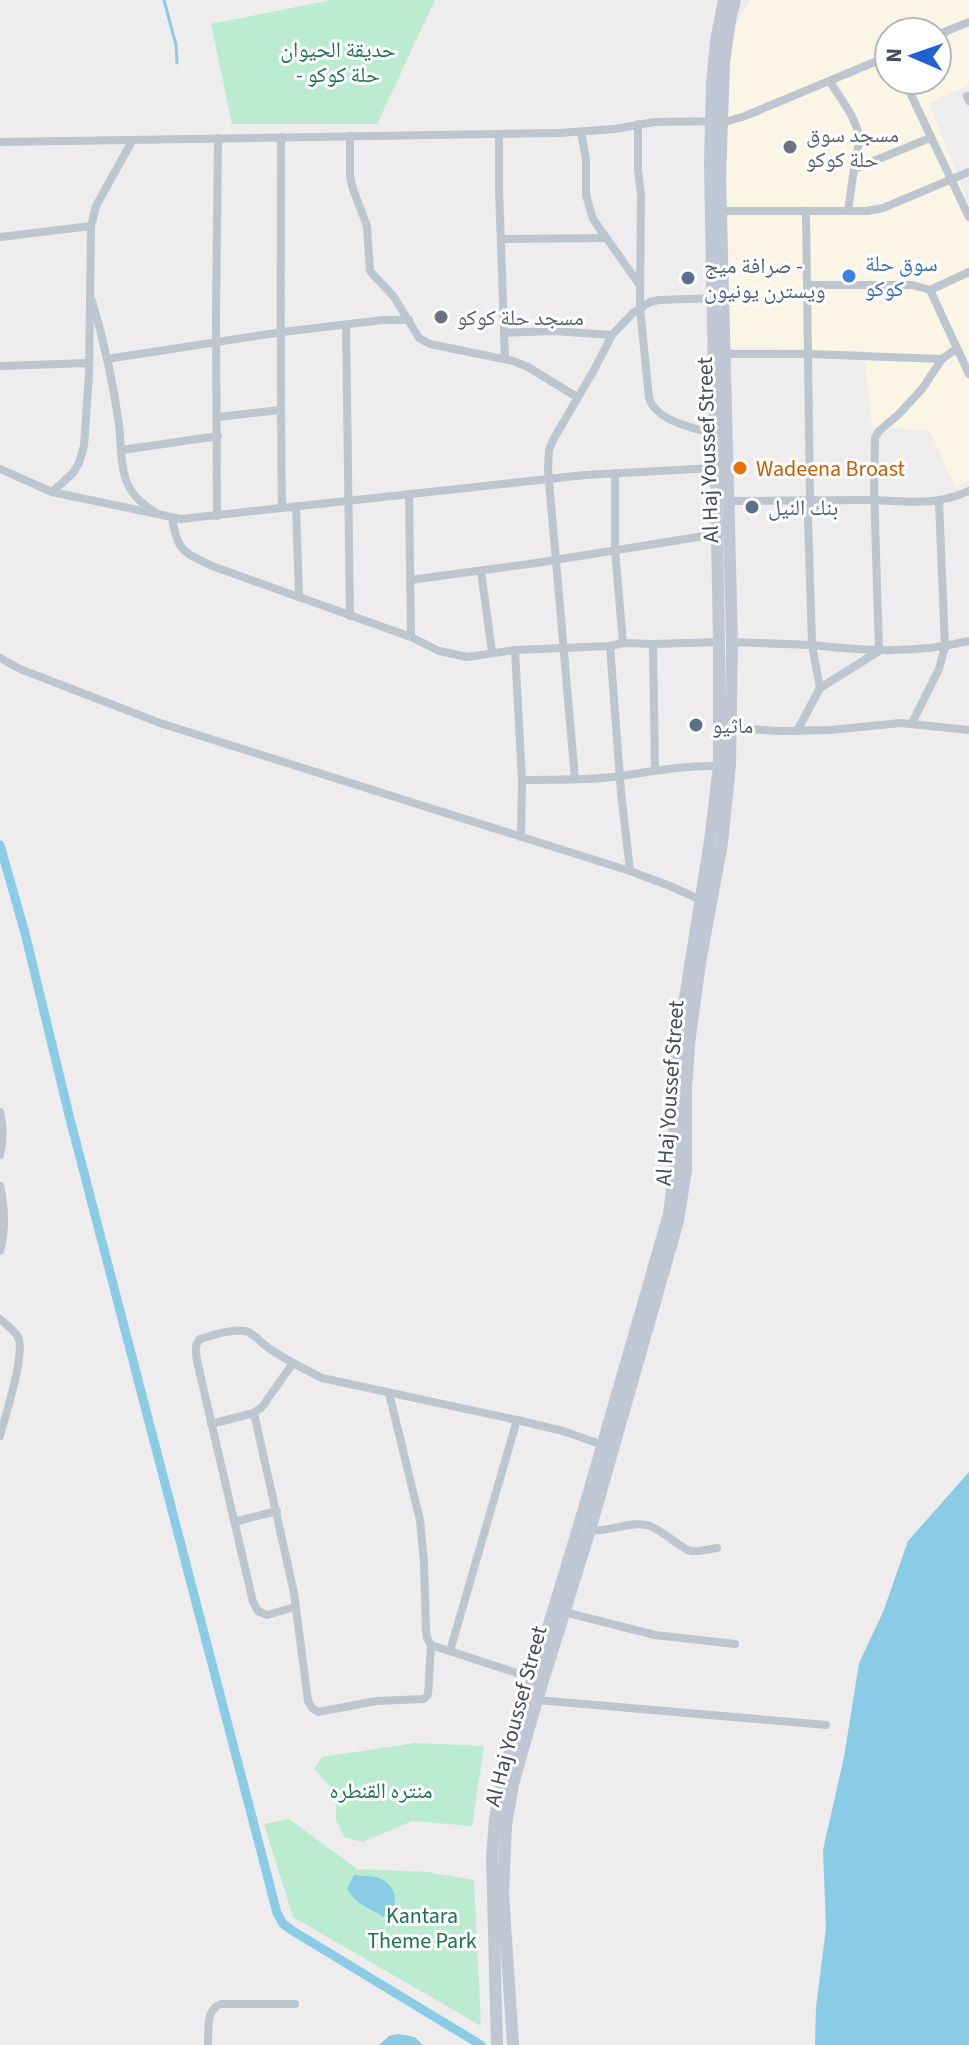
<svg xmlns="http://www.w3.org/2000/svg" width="969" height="2045" font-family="'Source Sans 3','Noto Naskh Arabic',sans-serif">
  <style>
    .commercial { fill: #faf5e4; fill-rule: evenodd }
    .green { fill: #bbebd1 }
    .water { fill: #8acce6 }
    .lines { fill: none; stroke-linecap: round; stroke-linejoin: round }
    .stream { stroke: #8acce6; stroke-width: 3 }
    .canal { stroke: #8acce6; stroke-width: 9 }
    .street { stroke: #bdc5ce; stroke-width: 8 }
    .secondary { stroke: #bfc7d4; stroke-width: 12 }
    .worship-dot { fill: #6b7280; stroke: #fff; stroke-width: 3 }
    .shop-dot { fill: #3f7fe0; stroke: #fff; stroke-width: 3 }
    .service-dot { fill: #5c6f8a; stroke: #fff; stroke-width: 3 }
    .food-dot { fill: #e8710a; stroke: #fff; stroke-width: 3 }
    .labels { text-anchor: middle; stroke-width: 6; stroke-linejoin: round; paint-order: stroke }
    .park-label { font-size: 22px; fill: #1b744e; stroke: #fff }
    .worship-label { font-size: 22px; fill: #5b616d; stroke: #fff; text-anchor: start }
    .shop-label { font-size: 22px; fill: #366cbe; stroke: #fff; text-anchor: start }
    .service-label { font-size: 22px; fill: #4e5e75; stroke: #fff; text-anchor: start }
    .street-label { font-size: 22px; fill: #454d58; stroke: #fff }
    .food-label { font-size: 22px; fill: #c56008; stroke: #fff; text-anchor: start }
  </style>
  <rect width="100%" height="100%" fill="#eeecec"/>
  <path class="commercial" d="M751 0H969V85L929 103 969 206V481L955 487 930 431 872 426 864 351 730 347 726 133 731 32ZM889 32H937V80H889Z"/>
  <g class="green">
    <polygon points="331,0 435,0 377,124 232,124 211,24"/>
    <polygon points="415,1743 484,1746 472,1826 412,1821 363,1842 344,1837 336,1820 336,1793 314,1769 322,1757"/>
    <polygon points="289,1819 357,1869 427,1872 474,1880 481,2026 293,1917 264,1824"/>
  </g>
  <g class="water">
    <polygon points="969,1472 969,2045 815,2045 816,2007 826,1928 823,1850 844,1757 859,1663 883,1612 908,1541"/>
    <path d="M354 1875C362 1876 373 1875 381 1879 391 1883 399 1896 393 1907 391 1911 387 1913 383 1917 367 1906 358 1906 347 1889Z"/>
    <polygon points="398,2034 415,2037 423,2045 379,2045 389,2036"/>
  </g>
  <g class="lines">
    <polyline class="stream" points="164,0 176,45 177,63"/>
    <polyline class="canal" points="0,845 25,933 70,1119 277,1913 283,1924 293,1931 481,2045"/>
    <g class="street">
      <polyline points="937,35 969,22"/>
      <polyline points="904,80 969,217"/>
      <path d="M830 82C840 97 860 123 859 142 858 151 856 161 854 169"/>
      <polyline points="967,96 969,101"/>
      <path d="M638 124V170L641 194 640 308 649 398C656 422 694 427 715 435"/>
      <polyline points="581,132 586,159 586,195 593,219 639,284"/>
      <polyline points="499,134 499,189 505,359"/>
      <polyline points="350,136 350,176 353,189 367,226 370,271 394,297 419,338 430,344 513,361 528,367 577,397"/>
      <path d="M281 137C281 261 280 384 282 508"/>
      <polyline points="0,142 559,133 615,129 654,122 728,121 745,116 889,56"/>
      <polyline points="721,211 867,211 883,208 969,172"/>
      <polyline points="848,211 854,169 930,138"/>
      <polyline points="0,237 91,226"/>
      <polyline points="501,239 605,238"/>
      <polyline points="807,285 912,285 930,290 969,272"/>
      <polyline points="930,290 969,374"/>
      <path d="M92 301C104 341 113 382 119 424 121 442 120 463 126 480 131 494 143 505 155 512"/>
      <polyline points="346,325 350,616"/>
      <polyline points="504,333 553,331 612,335"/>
      <polyline points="724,354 808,354 942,359 956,349"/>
      <polyline points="107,359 282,332 383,320 409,320"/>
      <polyline points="0,366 89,363"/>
      <polyline points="218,417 280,410"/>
      <polyline points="122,450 218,436"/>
      <polyline points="0,469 52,492 181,519 585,475 715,468"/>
      <polyline points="615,473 615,550 623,643"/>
      <polyline points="52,492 73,473 79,463 84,446 89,374 91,226 96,206 132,141"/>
      <polyline points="409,494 411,637"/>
      <path d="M728 501C774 501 819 500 865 500 904 500 931 508 969 491"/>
      <polyline points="296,506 299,597"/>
      <polyline points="217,516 216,316 218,138"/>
      <path d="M172 518C178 552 182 551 212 566L411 637 439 651 467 657 515 650 610 646 623 643 653 644 719 642"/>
      <polyline points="481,571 492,652"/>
      <polyline points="410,580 536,563 717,534"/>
      <polyline points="732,642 812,645 808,519 810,500 806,211"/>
      <polyline points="653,644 655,769"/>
      <polyline points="610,646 621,792 630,871"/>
      <polyline points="515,650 522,780 521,837"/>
      <polyline points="0,658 20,669 160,723 630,871 670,886 701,900"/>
      <polyline points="820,688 879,651 874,487 875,438 879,431 899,414 922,389 942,359"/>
      <polyline points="912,723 939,669 945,647 939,501"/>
      <polyline points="731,728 780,731 830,730 901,723 969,730"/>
      <path d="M797 731 820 688 812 645C866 651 916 654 969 641"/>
      <polyline points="575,779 548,469 549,450 553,440 594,370 612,335 633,313 650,302 659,300 717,298"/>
      <path d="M522 780C554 779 589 781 621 776 654 771 685 765 719 766"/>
      <path d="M0 1112C3 1126 4 1141 0 1155"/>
      <path d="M0 1186C5 1208 6 1229 0 1251"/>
      <path d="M0 1319C6 1324 14 1330 18 1337 26 1354 5 1416 0 1436"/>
      <polyline points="254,1413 294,1593 308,1701 312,1708 318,1712 376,1701 424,1699 428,1695 431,1645 427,1638 426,1630 424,1562 420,1520 389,1393"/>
      <polyline points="211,1424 254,1413 262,1407 293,1363"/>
      <polyline points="234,1522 277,1511"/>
      <path d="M590 1530C609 1533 628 1521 647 1525 662 1529 681 1549 691 1551 699 1552 709 1549 717 1548"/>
      <path d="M295 1607 267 1615 258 1611 253 1602 197 1361C196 1353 194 1345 200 1339 213 1335 231 1329 245 1331 254 1333 259 1341 266 1346 283 1359 303 1368 322 1378L517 1420 563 1431 603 1445"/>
      <polyline points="564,1612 655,1635 735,1644"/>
      <polyline points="431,1645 532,1678"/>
      <polyline points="450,1651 517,1420"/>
      <polyline points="537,1700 826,1725"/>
      <path d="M208 2045C209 2031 205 2009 221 2004H295"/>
    </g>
    <g class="secondary">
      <polyline points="497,2045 492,1857 495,1819 502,1780 586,1502 669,1214 675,1168 674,1089 678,1042 710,841 719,766 719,642 710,163 712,86 716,40 724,0"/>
      <polyline points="513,2045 503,1894 506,1825 513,1784 537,1700 590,1530 678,1221 686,1170 686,1089 689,1044 700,963 722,843 730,765 732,642 720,179 724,63 730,20 735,0"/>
    </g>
  </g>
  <g class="worship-dot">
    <circle cx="790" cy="147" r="8"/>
    <circle cx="441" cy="317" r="8"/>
  </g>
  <circle class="shop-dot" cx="849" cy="276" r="8"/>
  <g class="service-dot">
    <circle cx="688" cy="278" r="8"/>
    <circle cx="752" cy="507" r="8"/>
    <circle cx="696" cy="725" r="8"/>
  </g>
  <circle class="food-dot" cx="740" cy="468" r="8"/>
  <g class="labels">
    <g class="park-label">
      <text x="338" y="57">حديقة الحيوان<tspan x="338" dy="25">- حلة كوكو</tspan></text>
      <text x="381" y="1798">منتره القنطره</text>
      <text x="422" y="1923">Kantara<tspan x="422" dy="25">Theme Park</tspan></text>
    </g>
    <g class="worship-label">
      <text x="806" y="142">مسجد سوق<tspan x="806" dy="25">حلة كوكو</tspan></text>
      <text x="457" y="325">مسجد حلة كوكو</text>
    </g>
    <g class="shop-label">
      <text x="865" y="271">سوق حلة<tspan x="865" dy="25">كوكو</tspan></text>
    </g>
    <g class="service-label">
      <text x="704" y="273">صرافة ميج -<tspan x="704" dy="25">ويسترن يونيون</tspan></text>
      <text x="768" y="515">بنك النيل</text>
      <text x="712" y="733">ماثيو</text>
    </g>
    <g class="street-label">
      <text transform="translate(707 450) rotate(-92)" y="8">Al Haj Youssef Street</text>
      <text transform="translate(669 1093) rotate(-86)" y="8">Al Haj Youssef Street</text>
      <text transform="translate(515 1716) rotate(-75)" y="8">Al Haj Youssef Street</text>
    </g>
    <g class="food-label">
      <text x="756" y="476">Wadeena Broast</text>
    </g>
  </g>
  <g transform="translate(913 56) rotate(272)"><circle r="38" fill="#ffffff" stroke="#b5b8bc" stroke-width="2"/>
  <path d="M0-6L14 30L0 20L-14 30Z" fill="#2261d2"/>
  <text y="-12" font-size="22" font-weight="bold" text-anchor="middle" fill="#454d58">N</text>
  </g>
</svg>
